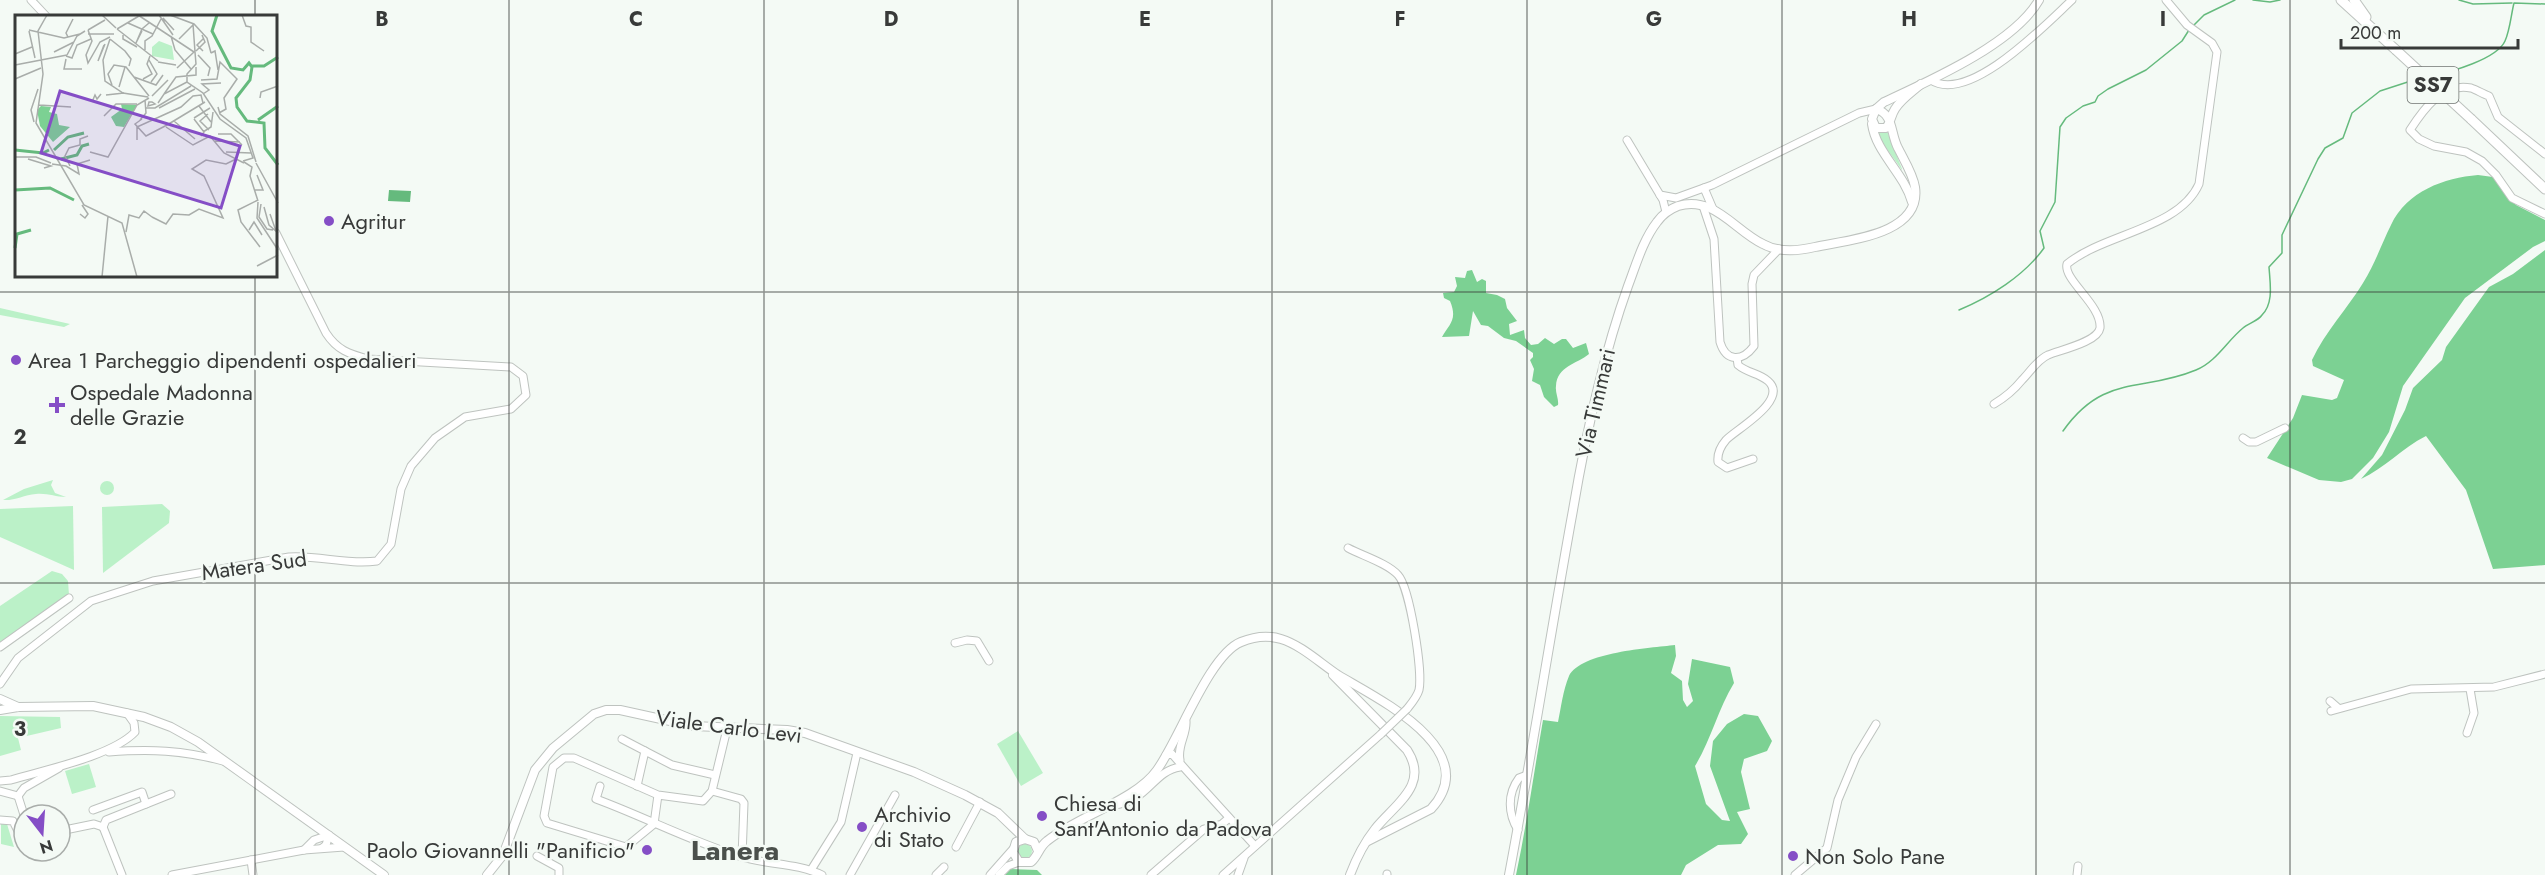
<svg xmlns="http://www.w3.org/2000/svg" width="2545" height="875" font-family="Jost,sans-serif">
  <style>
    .green { fill: #bbf1c8 }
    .forest { fill: #7cd193 }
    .water { fill: #65ba7d }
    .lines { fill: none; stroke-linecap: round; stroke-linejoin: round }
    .stream { stroke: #65ba7d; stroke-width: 1.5 }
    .minor-casing { stroke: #bec3bf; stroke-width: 9 }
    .major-casing { stroke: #bec3bf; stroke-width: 10 }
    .highway-casing { stroke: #bec3bf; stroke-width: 11 }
    .minor { stroke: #fff; stroke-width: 7 }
    .major { stroke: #fff; stroke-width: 8 }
    .highway { stroke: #fff; stroke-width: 9 }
    .minor-bridge-casing { stroke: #bec3bf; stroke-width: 9; stroke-linecap: butt }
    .highway-bridge-casing { stroke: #bec3bf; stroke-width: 11; stroke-linecap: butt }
    .minor-bridge { stroke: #fff; stroke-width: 7 }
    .highway-bridge { stroke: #fff; stroke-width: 9 }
    .grid { fill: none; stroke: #383a39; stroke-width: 1.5; stroke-opacity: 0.55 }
    .poi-dot { fill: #854ec6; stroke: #f4faf5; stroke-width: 2 }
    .labels { text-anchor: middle; stroke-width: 5; stroke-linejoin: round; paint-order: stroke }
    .shield { fill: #f4faf5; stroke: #707471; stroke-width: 1.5 }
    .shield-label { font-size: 21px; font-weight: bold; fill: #383a39 }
    .poi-label { font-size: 22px; fill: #383a39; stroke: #f4faf5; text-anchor: start }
    .street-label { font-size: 22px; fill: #383a39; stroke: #f4faf5 }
    .district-label { font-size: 28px; font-weight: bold; fill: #4b504c; stroke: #f4faf5 }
    .inset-river { fill: none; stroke: #65ba7d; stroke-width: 3 }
    .inset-road { fill: none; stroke: #a9adaa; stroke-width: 1.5 }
    .view { fill: #854ec6; fill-opacity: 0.15; stroke: #854ec6; stroke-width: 3 }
    .inset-edge { fill: none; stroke: #383a39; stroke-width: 3 }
    .grid-label { font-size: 20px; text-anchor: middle; font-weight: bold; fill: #383a39; stroke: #f4faf5; stroke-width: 5; stroke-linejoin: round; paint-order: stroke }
  </style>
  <rect width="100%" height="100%" fill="#f4faf5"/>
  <g class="green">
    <polygon points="1887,131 1902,169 1902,170 1876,134"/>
    <polygon points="0,308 70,324 64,327 0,315"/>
    <path d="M53 480 51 485 55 493 66 497C55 497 48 493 36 494 24 495 14 501 3 500L24 489Z"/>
    <circle cx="107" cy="488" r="7"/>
    <polygon points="162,504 170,511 169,523 103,573 102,507"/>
    <polygon points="73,506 74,570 0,537 0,509"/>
    <polygon points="52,571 62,574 68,581 69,595 0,642 0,606"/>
    <polygon points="0,716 60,717 61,728 18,738 21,750 0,756"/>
    <polygon points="1018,731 1043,773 1021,786 997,744"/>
    <polygon points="89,764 96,787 72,794 65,771"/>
    <polygon points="6,823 7,824 14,847 1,844 1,824"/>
    <circle cx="1025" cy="851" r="7"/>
  </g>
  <g class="forest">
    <path d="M2478 175 2493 177 2516 205 2545 220V241L2533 247 2465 298 2403 386 2389 432 2373 458 2352 479 2341 482 2319 480 2267 458 2293 418 2302 395 2332 400 2337 398 2344 380 2313 366 2312 360C2325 332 2347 309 2363 283 2375 264 2381 245 2391 225 2407 191 2444 178 2478 175Z"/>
    <path d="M2545 250V565L2493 569 2466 490 2426 436C2402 448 2385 468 2361 479L2382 455 2405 410 2413 388 2442 360 2446 347 2489 287 2513 274Z"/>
    <path d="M1472 270 1477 282 1482 279 1486 281V293L1497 295 1505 299 1507 308 1517 321 1509 324 1510 335 1524 330 1525 338 1531 345 1538 344 1545 338 1554 344 1562 339H1566L1573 348 1586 343 1589 354C1577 364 1557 366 1556 386 1555 393 1559 399 1558 405L1554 407 1544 397 1540 385 1532 381 1534 369 1530 360 1533 357V353L1516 341 1504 338 1488 326 1481 325 1473 311 1469 336 1442 337C1449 324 1458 320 1450 301L1444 298 1443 293 1454 292 1457 286 1455 277 1465 278 1467 271Z"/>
    <path d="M1675 645 1676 656 1671 673 1682 681 1683 700 1687 707 1693 701 1688 684 1692 659 1730 667 1734 683C1718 709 1711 740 1695 766L1706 804 1722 820 1730 821 1710 766 1713 741 1727 724 1744 714 1758 716 1772 741 1767 751 1744 759 1741 772 1750 809 1737 812 1748 834 1741 844 1718 845 1686 865 1681 875H1516C1527 823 1534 772 1543 720L1558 722C1561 708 1563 690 1569 676 1581 652 1650 648 1675 645Z"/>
    <polygon points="1010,869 1037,870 1042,875 1005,875"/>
  </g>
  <polygon class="water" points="389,190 411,191 410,202 388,201"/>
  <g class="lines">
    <g class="stream">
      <polyline points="2253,0 2270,2 2280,0"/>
      <polyline points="2459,0 2473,4 2512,3"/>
      <polyline points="2192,27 2204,15 2235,0"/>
      <path d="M2431 76C2451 72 2497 59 2505 41 2510 30 2511 15 2514 3L2545 4"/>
      <path d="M1959 310C1990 297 2024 276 2044 248L2040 231 2055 202 2060 127 2066 118 2083 106 2095 102 2098 96 2108 89 2146 70 2182 41 2189 30"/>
      <path d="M2063 431C2104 373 2141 393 2196 370 2216 362 2227 341 2243 328 2249 323 2258 321 2262 315 2274 303 2270 283 2269 267L2282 253V235L2318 159 2325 148 2343 138 2352 113 2380 91 2420 78"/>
    </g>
    <defs>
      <g id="minor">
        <polyline points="31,0 46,16"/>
        <path d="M1931 80C1969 105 2046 24 2072 0"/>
        <polyline points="1627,140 1663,200 1666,212"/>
        <path d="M2545 154 2498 117 2489 96C2483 94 2477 90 2471 88 2442 82 2423 110 2410 130L2419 139 2434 146 2466 152 2482 161 2496 175 2512 198 2545 214"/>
        <polyline points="1704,188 1713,209"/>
        <polyline points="1660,195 1676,198 1712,185 1859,113 1876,109"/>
        <path d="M1703 206 1714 239 1720 342C1726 362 1742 362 1754 346L1752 284 1754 275 1779 249"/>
        <path d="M1737 358 1738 365C1747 373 1759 373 1768 381 1790 400 1735 430 1726 440 1720 447 1717 453 1718 462L1727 468 1753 459"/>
        <path d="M1994 404C2004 398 2014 390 2022 380 2031 371 2037 360 2048 355 2060 350 2098 342 2100 328 2102 305 2063 280 2067 264 2105 233 2179 229 2199 184L2217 52 2212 43 2187 25 2166 0"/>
        <polyline points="2243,438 2249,442 2256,442 2285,428"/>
        <path d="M1348 548C1363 556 1387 563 1398 575 1410 588 1423 672 1419 690 1417 697 1411 704 1407 709"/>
        <polyline points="955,643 967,640 977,641 989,661"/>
        <polyline points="0,647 69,598"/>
        <path d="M0 684 18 658 91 601 153 581 289 557C319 555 347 565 377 561L391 544 401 489 411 466 435 438 465 417 511 409 526 395 523 376 511 367 368 359C349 354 337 350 326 333L276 233"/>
        <polyline points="2330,701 2338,708"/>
        <polyline points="2331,711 2411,689 2494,687 2545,674"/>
        <polyline points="2467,733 2474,713 2470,689"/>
        <polyline points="622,739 645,751"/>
        <path d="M109 752C150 749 182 750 223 761"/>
        <polyline points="1166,755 1172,754 1187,771 1255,846"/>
        <path d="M1180 760C1177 745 1187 735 1186 721"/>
        <path d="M0 781 11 780C44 770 112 756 135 732L134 723 127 713"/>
        <path d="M600 786 596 799C645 817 692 842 742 857 769 865 797 863 822 875"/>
        <polyline points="637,786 645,751 672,765 715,775"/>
        <polyline points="0,791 18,796"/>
        <polyline points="712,791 741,799 744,803 742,857"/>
        <polyline points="658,795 654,824 626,847 547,823 544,816 553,767 564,758 574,758 658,795 703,801 712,791 727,729"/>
        <polyline points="18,796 24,788 59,768"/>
        <polyline points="18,796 24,815"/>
        <path d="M1113 805C1147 803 1153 771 1180 767"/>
        <polyline points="93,810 142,792 146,804"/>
        <polyline points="0,820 13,821 20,835 24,836"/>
        <polyline points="103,827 106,820 171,794"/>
        <polyline points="103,827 122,875"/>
        <path d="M1518 830C1508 814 1507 794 1519 778L1527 775"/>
        <polyline points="60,831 94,824 103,827"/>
        <polyline points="956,847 980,802"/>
        <polyline points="304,850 314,840 329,835 326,845 322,848"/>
        <polyline points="537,856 559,868 559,875"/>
        <polyline points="251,860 253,875"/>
        <polyline points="811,870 841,822 857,753"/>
        <polyline points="1387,874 1387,875"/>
        <polyline points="172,875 304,850 344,847"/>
        <polyline points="850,875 895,795"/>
        <polyline points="936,875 944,867"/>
        <polyline points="990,875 1013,849"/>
        <polyline points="999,875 1008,866 1019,862"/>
        <polyline points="1151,875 1204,829 1222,824 1229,818"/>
        <polyline points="1223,875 1381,734"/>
        <polyline points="1238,875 1244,858"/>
        <polyline points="1795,875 1827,848 1838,800 1856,757 1876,724"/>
        <polyline points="2077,875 2078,866"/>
      </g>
      <g id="major">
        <path d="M1876 109 1884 102C1929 81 2014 44 2039 0"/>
        <path d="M1872 124C1876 153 1904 173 1912 202"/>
        <path d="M1333 675 1407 750C1430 785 1395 804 1375 829 1364 843 1356 859 1350 875"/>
        <polyline points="0,699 18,707"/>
        <polyline points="0,710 18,707 93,706 144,717 171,727 198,742 384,875"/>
        <path d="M1038 851 1034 842 1025 839 1016 842 1013 852 1019 862H1031C1038 856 1039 847 1047 841 1078 816 1136 800 1157 770 1179 740 1209 655 1241 642 1253 637 1268 635 1281 639 1301 645 1320 663 1338 675 1378 699 1485 750 1431 809L1368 841"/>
        <polyline points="487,875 503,855 535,770 553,748 594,714 606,710 620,710 693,726 787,730 805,733 914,772 965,795 998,813 1025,839"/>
        <path d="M1509 875C1532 753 1551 631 1573 510 1586 433 1602 359 1628 286 1636 265 1643 240 1657 222 1662 215 1670 209 1678 206 1714 195 1735 231 1763 244 1779 253 1798 251 1815 247 1847 240 1922 235 1915 187 1913 174 1904 160 1898 148 1890 133 1894 114 1876 109L1872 119 1876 128H1886C1891 122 1891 115 1895 109 1901 99 1912 92 1921 84"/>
      </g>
      <g id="highway">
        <polyline points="2341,0 2396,50"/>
        <polyline points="2354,0 2366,17"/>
        <polyline points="2471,119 2545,189"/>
      </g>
    </defs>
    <use href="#minor" class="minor-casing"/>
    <use href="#major" class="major-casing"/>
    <use href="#highway" class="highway-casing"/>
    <use href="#minor" class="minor"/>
    <use href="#major" class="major"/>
    <use href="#highway" class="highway"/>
    <defs>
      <polyline id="minor-bridge" points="1381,734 1407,709"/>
      <polyline id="highway-bridge" points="2396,50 2471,119"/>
    </defs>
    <use href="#minor-bridge" class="minor-bridge-casing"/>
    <use href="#highway-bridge" class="highway-bridge-casing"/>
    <use href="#minor-bridge" class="minor-bridge"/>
    <use href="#highway-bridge" class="highway-bridge"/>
  </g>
  <path class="grid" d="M255 0V16M509 0V875M764 0V875M1018 0V875M1272 0V875M1527 0V875M1782 0V875M2036 0V875M2290 0V875M255 276V875M0 292H2545M0 583H2545"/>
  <g class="poi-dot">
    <circle cx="329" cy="221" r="6"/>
    <circle cx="16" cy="360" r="6"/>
    <path d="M54 396h6v6h6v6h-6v6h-6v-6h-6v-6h6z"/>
    <circle cx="1042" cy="816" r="6"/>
    <circle cx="862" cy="827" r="6"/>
    <circle cx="647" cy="850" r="6"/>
    <circle cx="1793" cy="856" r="6"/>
  </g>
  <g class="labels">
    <rect class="shield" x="2407.5" y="67" width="51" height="36" rx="4.5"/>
    <g class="shield-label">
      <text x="2433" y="92">SS7</text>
    </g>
    <g class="poi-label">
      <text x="341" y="229">Agritur</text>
      <text x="28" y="368">Area 1 Parcheggio dipendenti ospedalieri</text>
      <text x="70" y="400">Ospedale Madonna<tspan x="70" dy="25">delle Grazie</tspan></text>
      <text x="1054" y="811">Chiesa di<tspan x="1054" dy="25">Sant'Antonio da Padova</tspan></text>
      <text x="874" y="822">Archivio<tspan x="874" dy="25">di Stato</tspan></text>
      <text x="635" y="858" text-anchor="end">Paolo Giovannelli "Panificio"</text>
      <text x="1805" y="864">Non Solo Pane</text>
    </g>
    <g class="street-label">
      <text transform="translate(1595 403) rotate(-77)" y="8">Via Timmari</text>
      <text transform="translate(254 565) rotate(-8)" y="8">Matera Sud</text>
      <text transform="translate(729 726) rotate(7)" y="8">Viale Carlo Levi</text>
    </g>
    <g class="district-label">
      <text x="735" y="860">Lanera</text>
    </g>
  </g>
  <g transform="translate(15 15)">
    <rect width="262" height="262" fill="#f4faf5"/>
    <path d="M144 26 157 31 159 45 137 41V32Z" fill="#bbf1c8"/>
    <path d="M106 89 122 90 109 112 101 111 96 102 107 94ZM26 91 36 92 34 97 42 99 44 110 55 112 38 127 25 111 22 95Z" fill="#7cd193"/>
    <path class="inset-river" d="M202 0 197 16 216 53 228 55 234 48 237 52 235 65 221 83 222 92 232 106 249 108 250 133 263 150M237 51H249L263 42M243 105 263 91M0 135 28 138 34 135M39 135 53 122 69 118M46 144 62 140 67 131 74 129M0 175 35 173 59 185M0 233 2 219 16 215"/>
    <path class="inset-road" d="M32 0 23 16 28 59 21 108 69 190 107 208 122 262M87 0 101 13M123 0 179 37M144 0 158 20M155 0 179 9 192 23 196 38M227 0 231 11 236 12V27L249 36M150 6 148 3 159 15M113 8 138 19M178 9 180 37M102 14 124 1M102 14 143 46M14 15 49 23 65 19M73 15 77 26 71 40 73 48 85 27 95 22M73 15 90 5M14 16 20 43M127 16 121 28 127 14 134 8M73 19H99M108 20V24L122 32M156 21 160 35 176 54M53 22 51 18 58 4M95 24 88 45 90 66 108 78 133 82M95 24 110 36 116 44 114 51M164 24 178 10M89 30 83 46 90 29M130 35V26L137 21 146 4M181 36 190 27 187 20M188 36 182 30 189 23M39 37 59 27M180 37 181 49 172 59V67L188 78 205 104 231 123 238 143 228 146M196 38 200 36 203 55M0 39 17 32M52 40 62 21 70 16M183 40 195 53 193 61M51 41 57 43 62 30 76 24M51 44 49 54H67M134 45 142 59 136 67M143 47 161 50M0 50 52 40M162 53 179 37M119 62 141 70 148 60M0 64 26 53M128 64 137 59 132 49 135 41M186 65 202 64 205 47 222 64 209 83 211 94 204 98M97 70 93 59 99 50 111 52 134 81M104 72 110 52M149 79 161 62 181 60V52M188 79 194 75 187 69 206 68M91 80 109 78M137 81 153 65M245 83 246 77 263 71M77 87 80 80 82 84 86 79M134 87H137L140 89 133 91ZM143 88 149 79 172 67M24 90 56 92M184 91 196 107M203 92 205 99 233 121 241 147M130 93H140L176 71M144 93 180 74M193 99 185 106 194 115M89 101 101 89H122M179 103 195 93M127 104 120 109 131 121 152 110M179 104 189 117 186 121M125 105 131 98 130 85M159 106 180 124M19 107 16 95 23 74M152 110 190 87M151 112 178 130 195 121 209 138 229 148M188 117 196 112 198 97M203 119H216L227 130M122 125V112L166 92 178 81 186 80 188 88M200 126 225 127M75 137 93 142 122 90 134 83M211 137 236 138M0 142H21L36 148M13 144 36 151 29 153M229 147 237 152 235 161 243 186M241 148 263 188M37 149 51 151 64 159 62 149 75 145M55 151 50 141 54 133 65 130V124L73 121M240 175H248L242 160M243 185 223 195 226 207 245 232M243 187 242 203 263 235M246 189 244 202 252 214 258 215M249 192 254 210 263 218M65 199 70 203 73 199 67 190M255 199 261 216M137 202 151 209 158 199 174 200 184 194 208 203 189 161 177 154 191 145 211 149 221 144M234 215 239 207 247 220M111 217 114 200 124 203 129 196 137 202M242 251 263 240M87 262 93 201"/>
    <path class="view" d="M45 76 225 131 206 193 26 138Z"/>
    <rect width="262" height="262" class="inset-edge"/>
  </g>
  <g class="grid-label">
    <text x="382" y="26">B</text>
    <text x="636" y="26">C</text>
    <text x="891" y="26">D</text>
    <text x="1145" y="26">E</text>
    <text x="1400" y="26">F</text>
    <text x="1654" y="26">G</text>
    <text x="1909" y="26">H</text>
    <text x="2163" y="26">I</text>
    <text x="20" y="444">2</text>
    <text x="20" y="736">3</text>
  </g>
  <g transform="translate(42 833) rotate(163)"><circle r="28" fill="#f4faf5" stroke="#a9adaa" stroke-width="1.5"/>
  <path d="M0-4.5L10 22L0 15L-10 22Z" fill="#854ec6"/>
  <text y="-9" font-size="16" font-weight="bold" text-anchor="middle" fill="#383a39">N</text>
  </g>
  <path d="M2341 39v9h177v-9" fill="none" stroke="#383a39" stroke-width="3"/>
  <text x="2350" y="39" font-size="18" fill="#383a39" stroke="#f4faf5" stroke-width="4.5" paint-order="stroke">200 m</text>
</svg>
